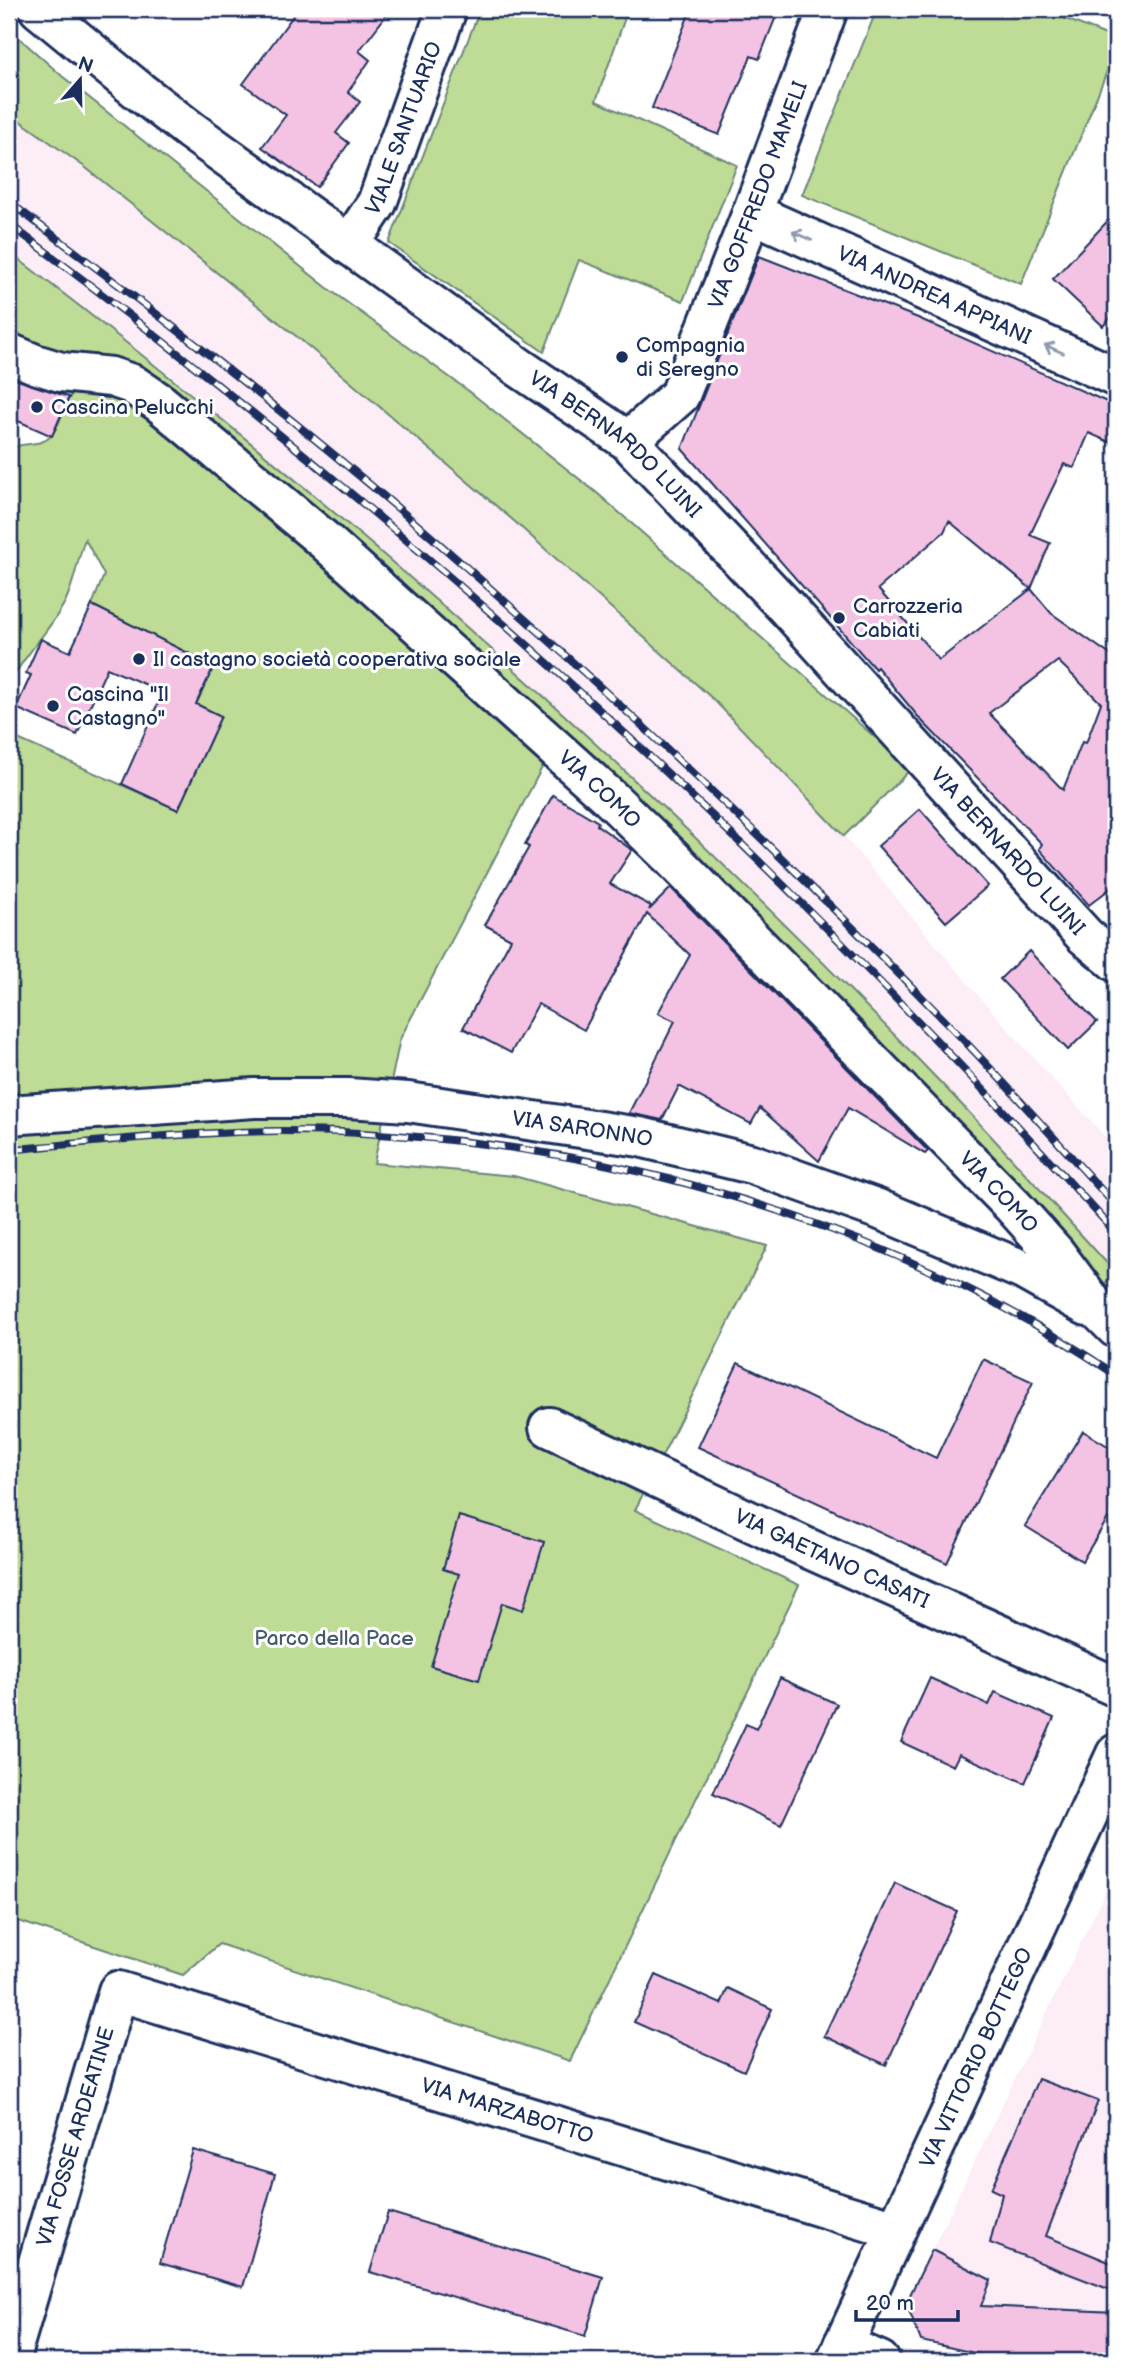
<svg xmlns="http://www.w3.org/2000/svg" width="1125" height="2370" font-family="'Balsamiq Sans',sans-serif">
  <style>
    .built { fill: #fcedf7 }
    .green { fill: #bedc95; stroke: #6c867a; stroke-width: 2 }
    .building { fill: #f4c3e3; stroke: #1b2f5e; stroke-width: 2; fill-rule: evenodd }
    .lines { fill: none; stroke-linecap: round; stroke-linejoin: round }
    .minor-casing { stroke: #1b2f5e; stroke-width: 44 }
    .minor { stroke: #fff; stroke-width: 38 }
    .rail-casing { stroke: #1b2f5e; stroke-width: 8 }
    .rail { stroke: #fff; stroke-width: 5; stroke-dasharray: 16; stroke-linecap: butt }
    .oneway { stroke: #8d97ae }
    .poi-dot { fill: #1b2f5e; stroke: #fff; stroke-width: 2.5 }
    .labels { text-anchor: middle; stroke-width: 6; stroke-linejoin: round; paint-order: stroke }
    .street-label { font-size: 21px; fill: #1b2f5e; stroke: #fff }
    .poi-label { font-size: 21px; fill: #1b2f5e; stroke: #fff; text-anchor: start }
    .park-label { font-size: 21px; fill: #445a6c; stroke: #fff }
  </style>
  <rect width="100%" height="100%" fill="#fff"/>
  <filter id="ink" filterUnits="userSpaceOnUse"><feTurbulence type="fractalNoise" baseFrequency=".0143" numOctaves="2"/><feDisplacementMap in="SourceGraphic" scale="14" xChannelSelector="R" yChannelSelector="G"/><feConvolveMatrix kernelMatrix="1 2 1 2 8 2 1 2 1" color-interpolation-filters="sRGB"/></filter>
  <g filter="url(#ink)">
    <g class="built">
      <polygon points="9,113 86,168 301,340 514,521 714,700 844,836 982,1000 1116,1149 1116,1274 943,1085 803,943 606,754 328,507 167,373 9,252"/>
      <polygon points="1116,1870 1116,2361 1010,2361 993,2359 921,2341 906,2303"/>
    </g>
    <g class="green">
      <polygon points="480,9 628,9 596,101 737,165 683,301 579,260 544,352 389,243"/>
      <polygon points="877,9 1041,9 1116,39 1116,49 1021,284 802,195"/>
      <polygon points="9,29 62,76 330,290 470,392 597,493 911,769 844,836 714,700 514,521 301,340 86,168 9,113"/>
      <path d="M9 252C340 503 653 783 941 1083 1001 1145 1058 1210 1116 1273L1101 1287 1080 1253 806 974 79 357 9 336Z"/>
      <path d="M123 390 548 756 400 1039 374 1163 514 1176 767 1246 635 1510 799 1585 570 2061 219 1944 183 1975 9 1918V735L178 810 221 716 196 704 213 667 92 605 104 575 85 539C77 560 75 582 65 602 49 632 24 655 9 684V451C20 440 40 448 51 436 62 424 63 403 74 391Z"/>
    </g>
    <g class="building">
      <polygon points="298,9 391,9 359,51 370,60 348,92 360,102 336,133 349,143 317,187 262,147 286,115 243,84"/>
      <polygon points="691,9 779,9 759,59 751,56 719,135 652,108"/>
      <polygon points="1116,212 1116,312 1103,326 1053,279"/>
      <path d="M759 256 918 318 1116 406V445L1089 433 1074 468 1064 464 1030 535 1050 543 1031 589 1051 613 1116 659V884L1089 905 1039 849 1042 844 920 719 877 667 875 669 682 449ZM949 521 1031 589 939 660 878 589 944 532ZM1058 661 1101 703 1086 743 1082 742 1063 790 989 713Z"/>
      <polygon points="9,377 69,397 52,436 9,417"/>
      <polygon points="92,605 214,666 196,704 221,716 178,810 122,784 163,692 107,668 77,735 16,708 31,675 26,673 41,639 70,652"/>
      <polygon points="553,795 598,822 597,825 632,850 610,884 651,906 649,910 671,888 928,1151 925,1154 848,1108 819,1161 760,1108 751,1124 679,1086 662,1120 629,1113 675,1021 658,1013 690,955 647,914 584,1030 538,1004 511,1053 463,1028 511,939 485,925 529,847 525,845"/>
      <polygon points="920,809 988,886 946,922 878,846"/>
      <polygon points="1029,951 1097,1022 1068,1050 1000,979"/>
      <polygon points="983,1359 1033,1382 947,1563 698,1447 738,1363 936,1458"/>
      <polygon points="1083,1431 1116,1451 1116,1505 1082,1561 1025,1526"/>
      <polygon points="459,1516 544,1542 523,1610 502,1603 479,1680 431,1666 459,1574 443,1569"/>
      <polygon points="780,1678 837,1704 781,1825 713,1793 746,1724 756,1729"/>
      <polygon points="930,1678 989,1705 995,1692 1054,1718 1025,1783 959,1754 953,1766 901,1742"/>
      <polygon points="895,1883 957,1911 886,2065 824,2036"/>
      <polygon points="656,1975 721,2004 728,1988 772,2009 744,2071 634,2022"/>
      <polygon points="1038,2079 1098,2101 1046,2236 1116,2265 1116,2292 990,2243 1002,2194 991,2189"/>
      <polygon points="193,2150 275,2174 243,2287 160,2263"/>
      <polygon points="388,2212 603,2277 585,2336 370,2272"/>
      <polygon points="932,2250 991,2280 981,2306 1116,2312 1116,2361 1010,2361 921,2341 906,2303"/>
    </g>
    <g class="lines">
      <defs>
        <g id="minor">
          <path id="s1" d="M39 9 139 91 190 130 520 368 628 441 787 608 1085 936 1116 962"/>
          <path id="s2" d="M752 213 1116 377"/>
          <path id="s3" d="M349 245 377 203 447 9"/>
          <path id="s4" d="M9 353 35 364 61 372 111 377 132 384 160 403 324 540 610 798 669 855 1013 1206 1056 1254 1097 1309 1116 1328"/>
          <path id="s5" d="M628 441 680 395 752 213 828 9"/>
          <path id="s6" d="M9 1115 254 1098H348L408 1102 640 1137 752 1164 878 1209 1023 1270 1087 1306"/>
          <path id="s7" d="M549 1427 805 1547 1116 1687"/>
          <polyline points="843,2345 880,2361"/>
          <path id="s8" d="M9 2361 118 1991 896 2230"/>
          <path id="s9" d="M836 2361 1116 1754"/>
        </g>
      </defs>
      <use href="#minor" class="minor-casing"/>
      <use href="#minor" class="minor"/>
      <defs>
        <g id="rail">
          <path d="M9 202C165 319 321 439 467 568 635 715 797 869 953 1029 1009 1087 1062 1147 1116 1206"/>
          <path d="M9 224C186 356 358 495 524 642 733 827 929 1027 1116 1233"/>
          <path d="M9 1150C99 1141 190 1132 281 1131 571 1131 874 1212 1116 1375"/>
        </g>
      </defs>
      <use href="#rail" class="rail-casing"/>
      <use href="#rail" class="rail"/>
    </g>
    <defs><path id="oneway-shaft" d="M-6 0H5M1.5-3L5.5 0L1.5 3" fill="none" stroke-width="1.6" stroke-linecap="round" stroke-linejoin="round" transform="scale(1.75)"/></defs>
    <g class="oneway">
      <use href="#oneway-shaft" transform="translate(802 236) rotate(-156)"/>
      <use href="#oneway-shaft" transform="translate(1054 349) rotate(-156)"/>
    </g>
  </g>
  <g class="poi-dot">
    <circle cx="622" cy="357" r="7"/>
    <circle cx="37" cy="407" r="7"/>
    <circle cx="839" cy="618" r="7"/>
    <circle cx="139" cy="659" r="7"/>
    <circle cx="53" cy="706" r="7"/>
  </g>
  <g class="labels">
    <g class="street-label">
      <text dy="7" stroke="none"><textPath href="#s3" startOffset="130">VIALE SANTUARIO</textPath></text>
      <text dy="7" stroke="none"><textPath href="#s5" startOffset="284">VIA GOFFREDO MAMELI</textPath></text>
      <text dy="7" stroke="none"><textPath href="#s2" startOffset="200">VIA ANDREA APPIANI</textPath></text>
      <text dy="7" stroke="none"><textPath href="#s1" startOffset="723">VIA BERNARDO LUINI</textPath></text>
      <text dy="7" stroke="none"><textPath href="#s4" startOffset="747">VIA COMO</textPath></text>
      <text dy="7" stroke="none"><textPath href="#s1" startOffset="1290">VIA BERNARDO LUINI</textPath></text>
      <text dy="7" stroke="none"><textPath href="#s6" startOffset="576">VIA SARONNO</textPath></text>
      <text dy="7" stroke="none"><textPath href="#s4" startOffset="1314">VIA COMO</textPath></text>
      <text dy="7" stroke="none"><textPath href="#s7" startOffset="312">VIA GAETANO CASATI</textPath></text>
      <text dy="7" stroke="none"><textPath href="#s9" startOffset="334">VIA VITTORIO BOTTEGO</textPath></text>
      <text dy="7" stroke="none"><textPath href="#s8" startOffset="793">VIA MARZABOTTO</textPath></text>
      <text dy="7" stroke="none"><textPath href="#s8" startOffset="234">VIA FOSSE ARDEATINE</textPath></text>
    </g>
    <g class="poi-label">
      <text x="636" y="352">Compagnia<tspan x="636" dy="24">di Seregno</tspan></text>
      <text x="51" y="414">Cascina Pelucchi</text>
      <text x="853" y="613">Carrozzeria<tspan x="853" dy="24">Cabiati</tspan></text>
      <text x="153" y="666">Il castagno società cooperativa sociale</text>
      <text x="67" y="701">Cascina "Il<tspan x="67" dy="24">Castagno"</tspan></text>
    </g>
    <g class="park-label">
      <text x="334" y="1645">Parco della Pace</text>
    </g>
  </g>
  <rect width="1125" height="2370" fill="none" stroke="#fff" stroke-width="35"/>
  <rect x="18" y="18" width="1090" height="2335" fill="none" stroke="#1b2f5e" stroke-width="2.5" filter="url(#ink)"/>
  <g transform="translate(80 80) rotate(20)" stroke="#ffffff" stroke-width="5" paint-order="stroke">
  <path d="M0-5L12 26L0 18L-12 26Z" fill="#1b2f5e"/>
  <text y="-10" font-size="19" font-weight="bold" text-anchor="middle" fill="#1b2f5e">N</text>
  </g>
  <path d="M856 2310v10h102v-10" fill="none" stroke="#1b2f5e" stroke-width="3.5"/>
  <text x="866" y="2310" font-size="21" fill="#1b2f5e" stroke="#ffffff" stroke-width="5" paint-order="stroke">20 m</text>
</svg>
